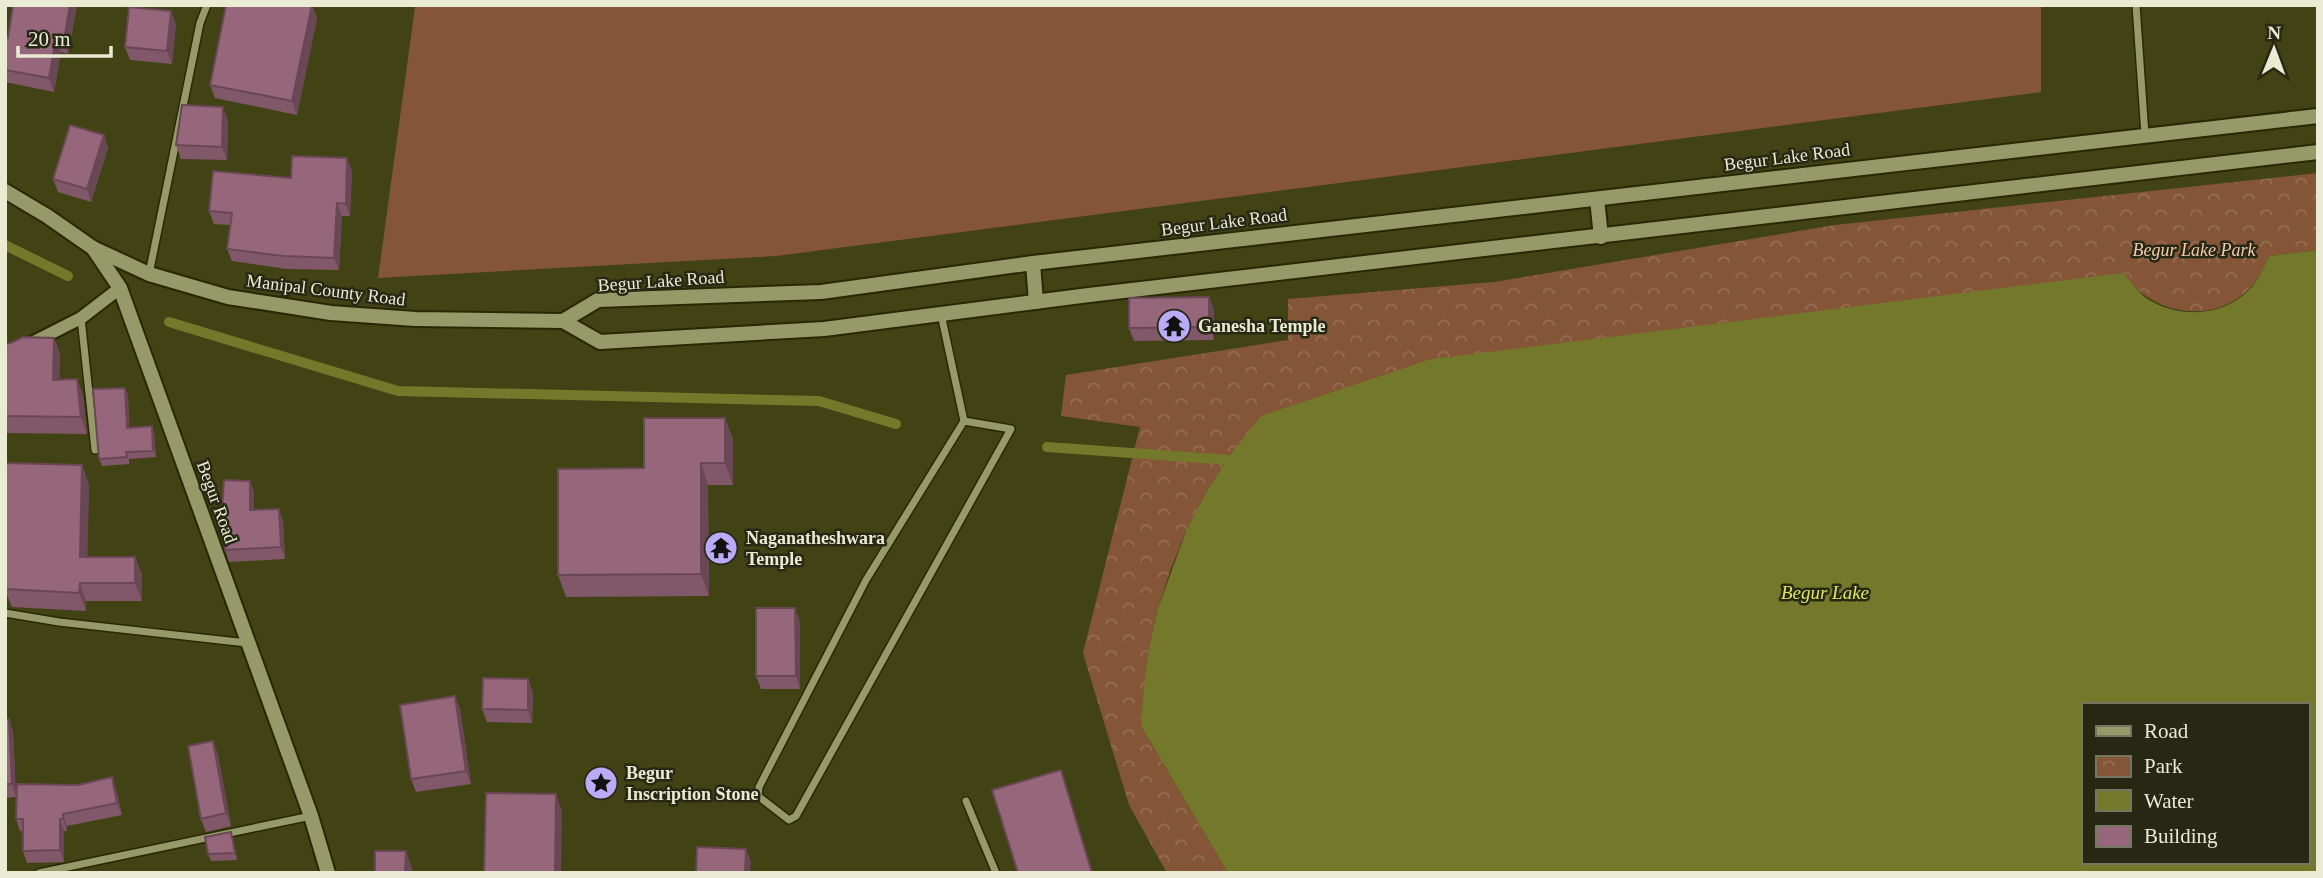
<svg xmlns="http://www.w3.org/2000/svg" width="2323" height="878" font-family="Georgia,serif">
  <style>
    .grass { fill: #845537 }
    .park { fill: url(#park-crowns) }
    .water { fill: #73782a; fill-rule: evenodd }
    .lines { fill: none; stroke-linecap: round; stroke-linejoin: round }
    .stream { stroke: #73782a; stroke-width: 10 }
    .minor-casing { stroke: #272905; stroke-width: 10 }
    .tertiary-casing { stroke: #272905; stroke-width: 16 }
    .secondary-casing { stroke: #272905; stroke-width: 18 }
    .minor { stroke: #969a69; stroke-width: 7 }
    .tertiary { stroke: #969a69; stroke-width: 12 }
    .secondary { stroke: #969a69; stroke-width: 14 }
    .wall { fill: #815869 }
    .shaded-wall { fill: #694755 }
    .building { fill: #96667a; stroke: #694755; stroke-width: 2 }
    .labels { text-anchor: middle; stroke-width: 5; stroke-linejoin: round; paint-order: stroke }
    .street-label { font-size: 18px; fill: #e9ecd3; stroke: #272814 }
    .park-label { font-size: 18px; font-style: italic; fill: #f4c8ad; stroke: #272814 }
    .poi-label { font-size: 18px; font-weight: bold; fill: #e9ecd3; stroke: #272814; text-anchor: start }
    .water-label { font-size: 19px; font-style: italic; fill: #dee761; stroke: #272814 }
  </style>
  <defs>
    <pattern id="park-crowns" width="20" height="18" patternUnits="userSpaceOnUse" patternTransform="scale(1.75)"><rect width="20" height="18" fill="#845537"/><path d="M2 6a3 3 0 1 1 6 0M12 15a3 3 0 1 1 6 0" fill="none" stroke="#956e53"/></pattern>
  </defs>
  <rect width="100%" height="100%" fill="#414314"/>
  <polygon class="grass" points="410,5 2041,5 2041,92 776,256 378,278 415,7"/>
  <path class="park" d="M2318 173V250L2269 256C2264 268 2259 280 2249 289 2215 322 2167 316 2134 287L1233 451 1208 489 1187 529 1170 571 1158 608 1149 647 1141 726 1228 873H1167L1129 805 1083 653 1140 427 1061 416 1066 375 1288 340V299L1494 282 1835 225Z"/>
  <path class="water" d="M2318 250V873H1228L1141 726 1144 687 1149 647 1158 608 1187 529 1208 489 1233 451 1261 416 1431 359 2123 273C2131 282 2138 293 2149 300 2181 319 2224 316 2250 289 2259 280 2264 267 2269 256ZM2083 705H2307V862H2083Z"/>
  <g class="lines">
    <g class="stream">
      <polyline points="5,245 68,276"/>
      <polyline points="169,322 398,391 819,401 896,424"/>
      <polyline points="1047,447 1230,460 1238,458"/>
    </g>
    <defs>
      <g id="minor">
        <polyline points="2136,5 2145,135"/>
        <polyline points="149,274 200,23 207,5"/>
        <polyline points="941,314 964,421"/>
        <polyline points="81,318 95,450"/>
        <polygon points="964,421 1011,429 796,816 789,820 758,796 759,787 866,580"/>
        <polyline points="5,613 59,622 247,643"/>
        <polyline points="966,801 996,873"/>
        <polyline points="39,873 311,816"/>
      </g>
      <polyline id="tertiary" points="5,352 14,352 81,318 120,288"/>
      <g id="secondary">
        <polyline points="5,191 47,216 93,248 120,288 311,816 328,873"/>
        <polyline points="1597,199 1601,237"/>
        <polyline points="93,248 149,274 228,297 331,313 415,319 563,321 600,342 824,329 1089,295 2318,152"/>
        <polyline points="1033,263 1036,302"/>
        <polyline points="563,321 598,300 821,292 1033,263 2318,116"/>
      </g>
    </defs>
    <use href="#minor" class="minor-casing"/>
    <use href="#tertiary" class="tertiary-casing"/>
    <use href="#secondary" class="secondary-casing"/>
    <use href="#minor" class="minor"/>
    <use href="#tertiary" class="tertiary"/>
    <use href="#secondary" class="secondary"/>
  </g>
  <g class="wall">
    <polygon points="13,5 77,5 68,54 61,52 54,92 5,82 5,37 8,38"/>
    <polygon points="312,5 317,18 297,115 215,98 210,85"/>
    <polygon points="171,11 176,25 172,64 130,60 125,47"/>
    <polygon points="228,120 227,160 181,159 176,145"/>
    <polygon points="104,135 108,148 91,202 58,192 53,179"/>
    <polygon points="352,171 350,216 342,216 339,270 287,269 232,261 227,249 230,225 214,224 209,211 291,178"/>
    <polygon points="1209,297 1214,310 1214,340 1134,341 1129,328"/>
    <polygon points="54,338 60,354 59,380 77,379 83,396 87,434 5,433 5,344"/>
    <polygon points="125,388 128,395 129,427 154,433 156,457 129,459 129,464 102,466 99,459"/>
    <polygon points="725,418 733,440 733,485 708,485 709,596 566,597 558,575 644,468"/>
    <polygon points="6,463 89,484 87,557 135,557 142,575 142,601 86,601 86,611 12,607 5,590"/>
    <polygon points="250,481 254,493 254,510 283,521 285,559 229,562 225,550"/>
    <polygon points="800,621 800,689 761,689 756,676"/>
    <polygon points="528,679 533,693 532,723 487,722 482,709"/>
    <polygon points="460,709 471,784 416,792 411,779"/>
    <polygon points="5,719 9,719 13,733 16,797 5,798"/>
    <polygon points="213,741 218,755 231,826 206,832 201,819"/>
    <polygon points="116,789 122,815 67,826 67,831 64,831 64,862 27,863 23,851 23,831 20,831 16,819"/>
    <polygon points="233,839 237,860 211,861 208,854"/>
  </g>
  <g class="shaded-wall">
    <polygon points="70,5 77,5 68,54 64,40"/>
    <polygon points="312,5 317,18 297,115 292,101"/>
    <polygon points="171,11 176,25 172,64 167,51"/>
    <polygon points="56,39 61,52 54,92 49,78"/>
    <polygon points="223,107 228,120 227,160 222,147"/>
    <polygon points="104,135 108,148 91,202 87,189"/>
    <polygon points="347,158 352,171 350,216 346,204"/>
    <polygon points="337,203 342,216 339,270 334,258"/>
    <polygon points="1209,297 1214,310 1214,340 1209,327"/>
    <polygon points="54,338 60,354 59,396 53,380"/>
    <polygon points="77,379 83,396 87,434 81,417"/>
    <polygon points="125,388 128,395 129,434 127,428"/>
    <polygon points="725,418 733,440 733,485 725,463"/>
    <polygon points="152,426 154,433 156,457 153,451"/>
    <polygon points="701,463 708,485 709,596 701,574"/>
    <polygon points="82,465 89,484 87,575 80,557"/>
    <polygon points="250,481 254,493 254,522 250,510"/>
    <polygon points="279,509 283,521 285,559 281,547"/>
    <polygon points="135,557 142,575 142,601 135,583"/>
    <polygon points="80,583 86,601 86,611 79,593"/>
    <polygon points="795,608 800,621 800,689 796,676"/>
    <polygon points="528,679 533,693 532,723 528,710"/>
    <polygon points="455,696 460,709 471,784 466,771"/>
    <polygon points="9,719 13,733 16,797 12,784"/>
    <polygon points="213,741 218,755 231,826 226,813"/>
    <polygon points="1061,770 1067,789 1093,873 1092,873"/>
    <polygon points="112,777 116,789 122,815 117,803"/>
    <polygon points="556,794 562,811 561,873 555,873"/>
    <polygon points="63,814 67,826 67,831 63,819"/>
    <polygon points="60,819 64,831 64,862 60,850"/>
    <polygon points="231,832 233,839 237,860 235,853"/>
    <polygon points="746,849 751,862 750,873 745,873"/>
    <polygon points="406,851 412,868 412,873 405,873"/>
  </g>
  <g class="building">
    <polygon points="13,5 70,5 64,40 56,39 49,78 5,70 5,37 8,38"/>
    <polygon points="226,5 312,5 292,101 210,85"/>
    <polygon points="129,7 171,11 167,51 125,47"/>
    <polygon points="182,105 223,107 222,147 176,145"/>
    <polygon points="70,125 104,135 87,189 53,179"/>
    <polygon points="292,156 347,158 346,204 337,203 334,258 283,256 227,249 232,213 209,211 213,171 291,178"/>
    <polygon points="1209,297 1209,327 1129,328 1129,298"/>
    <polygon points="23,337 54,338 53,380 77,379 81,417 5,416 5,344 11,343"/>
    <polygon points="125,388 127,428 152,426 153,451 126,452 127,457 99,459 93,389"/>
    <polygon points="644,418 725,418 725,463 701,463 701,574 558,575 558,469 644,468"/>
    <polygon points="6,463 82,465 80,557 135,557 135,583 80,583 79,593 5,589"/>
    <polygon points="224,480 250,481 250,510 279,509 281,547 225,550 222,511"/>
    <polygon points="756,608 795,608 796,676 756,676"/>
    <polygon points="483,678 528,679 528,710 482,709"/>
    <polygon points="455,696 466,771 411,779 400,705"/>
    <polygon points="5,719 9,719 12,784 5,784"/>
    <polygon points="213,741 226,813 201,819 188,746"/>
    <polygon points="1061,770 1092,873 1018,873 992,790"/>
    <polygon points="112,777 117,803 63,814 63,819 60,819 60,850 23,851 23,819 16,819 17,784 78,785"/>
    <polygon points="486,793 556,794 555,873 484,873"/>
    <polygon points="231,832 235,853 208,854 205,837"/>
    <polygon points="697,847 746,849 745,873 696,873"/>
    <polygon points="375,851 406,851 405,873 375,873"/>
  </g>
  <defs>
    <symbol id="temple-disc" viewBox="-11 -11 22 22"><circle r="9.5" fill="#b9abf7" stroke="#272814"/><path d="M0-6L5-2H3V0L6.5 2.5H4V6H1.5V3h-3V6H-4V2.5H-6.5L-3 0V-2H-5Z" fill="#111"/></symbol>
    <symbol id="sight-disc" viewBox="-11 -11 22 22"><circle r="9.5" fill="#b9abf7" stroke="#272814"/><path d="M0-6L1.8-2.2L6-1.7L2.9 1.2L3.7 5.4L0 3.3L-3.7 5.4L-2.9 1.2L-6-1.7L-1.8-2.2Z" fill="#111"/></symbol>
  </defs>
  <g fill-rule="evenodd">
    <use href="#temple-disc" x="1155" y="307" width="38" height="38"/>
    <use href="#temple-disc" x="702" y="529" width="38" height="38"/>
    <use href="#sight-disc" x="582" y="764" width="38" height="38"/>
  </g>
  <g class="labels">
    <g class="street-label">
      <text transform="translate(1787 157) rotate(-7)" y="6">Begur Lake Road</text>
      <text transform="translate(1224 222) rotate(-7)" y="6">Begur Lake Road</text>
      <text transform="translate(661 281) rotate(-4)" y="6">Begur Lake Road</text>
      <text transform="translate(326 290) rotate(7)" y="6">Manipal County Road</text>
      <text transform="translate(217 502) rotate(70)" y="6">Begur Road</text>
    </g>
    <g class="park-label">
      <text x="2194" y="256">Begur Lake Park</text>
    </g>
    <g class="poi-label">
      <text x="1198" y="332">Ganesha Temple</text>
      <text x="746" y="544">Naganatheshwara<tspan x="746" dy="21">Temple</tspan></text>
      <text x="626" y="779">Begur<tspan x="626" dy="21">Inscription Stone</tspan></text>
    </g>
    <g class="water-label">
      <text x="1825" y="599">Begur Lake</text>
    </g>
  </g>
  <rect width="2323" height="878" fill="none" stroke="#e9ecd3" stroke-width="14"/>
  <rect x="2082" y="703" width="228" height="161" fill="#272814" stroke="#757660" stroke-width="2"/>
  <rect x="2096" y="726" width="35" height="10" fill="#969a69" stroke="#757660" stroke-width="2"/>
  <text x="2144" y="738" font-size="21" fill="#e9ecd3">Road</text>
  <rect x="2096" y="756" width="35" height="21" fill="url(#park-crowns)" stroke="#757660" stroke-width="2"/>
  <text x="2144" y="773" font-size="21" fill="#e9ecd3">Park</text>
  <rect x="2096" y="790" width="35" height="21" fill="#73782a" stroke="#757660" stroke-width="2"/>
  <text x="2144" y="808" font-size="21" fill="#e9ecd3">Water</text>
  <rect x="2096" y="826" width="35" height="21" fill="#96667a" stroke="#757660" stroke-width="2"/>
  <text x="2144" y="843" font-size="21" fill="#e9ecd3">Building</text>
  <g transform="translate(2274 49) rotate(1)" stroke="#272814" stroke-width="5" paint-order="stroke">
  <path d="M0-5L12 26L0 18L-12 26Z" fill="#e9ecd3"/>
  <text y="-10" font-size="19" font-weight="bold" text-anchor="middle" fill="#e9ecd3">N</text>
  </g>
  <path d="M18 46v10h93v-10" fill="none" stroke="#e9ecd3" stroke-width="3.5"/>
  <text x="28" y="46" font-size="21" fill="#e9ecd3" stroke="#272814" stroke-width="5" paint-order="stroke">20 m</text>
</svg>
